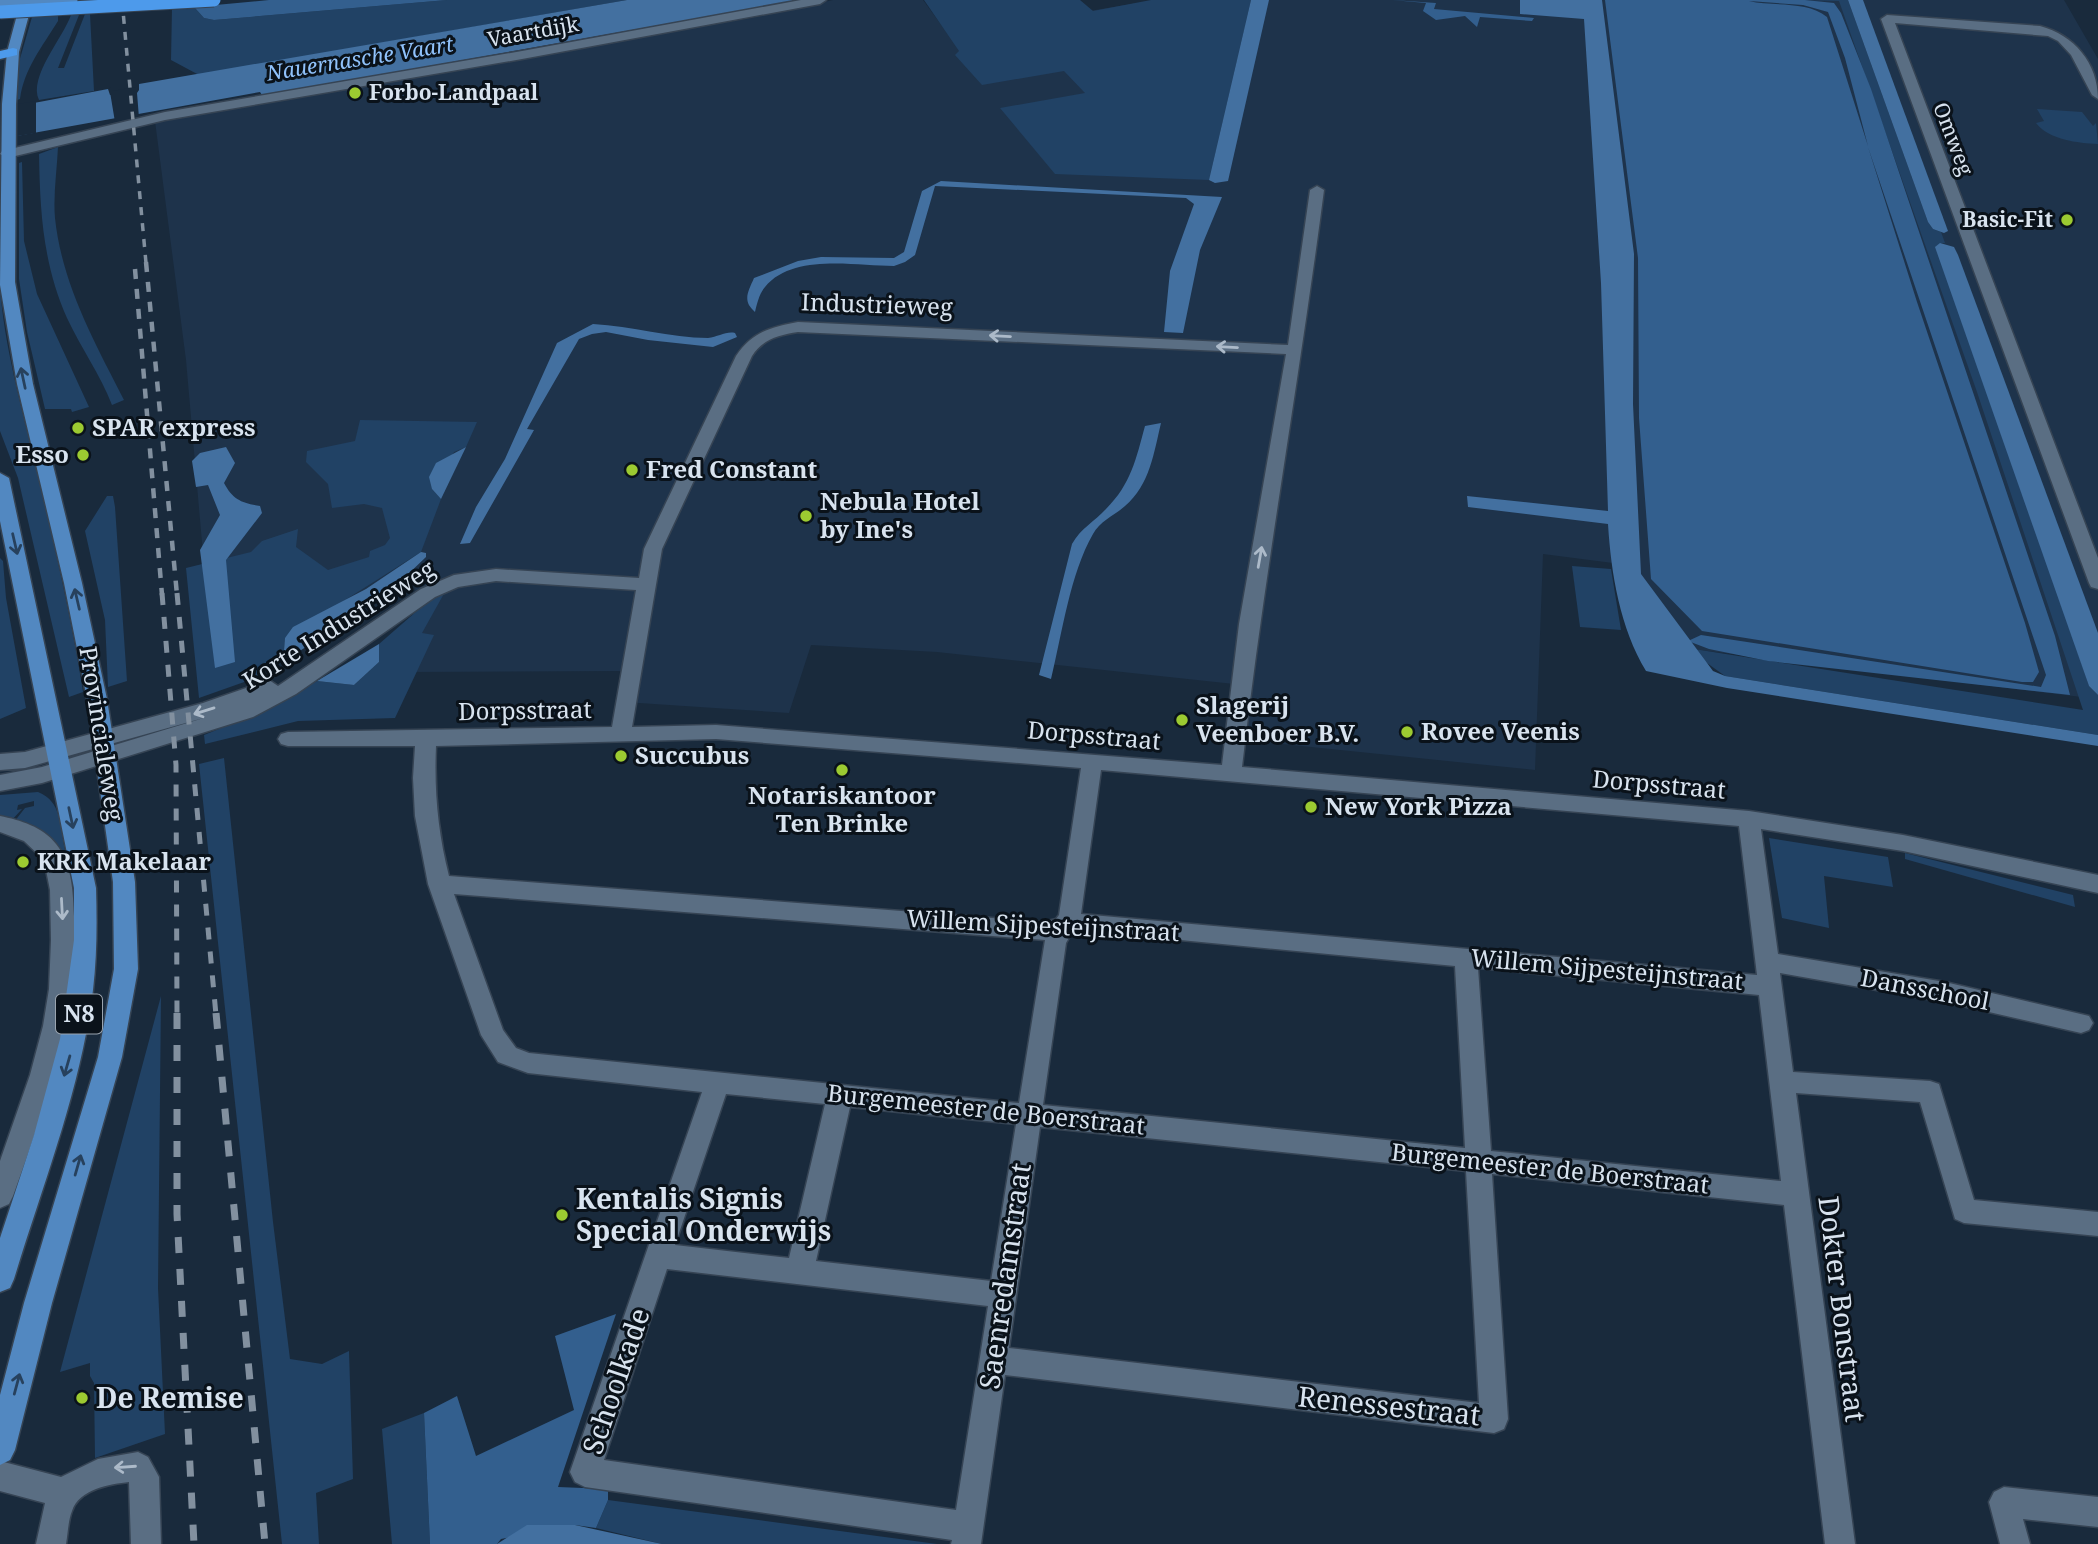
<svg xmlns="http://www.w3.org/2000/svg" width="2098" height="1544" font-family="'Noto Serif',serif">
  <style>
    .built { fill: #1e334b }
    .green { fill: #214265 }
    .forest { fill: #335f8e; fill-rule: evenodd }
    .water { fill: #4370a0 }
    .pier { fill: #192a3c }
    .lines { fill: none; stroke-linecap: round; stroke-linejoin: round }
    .minor-casing { stroke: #364454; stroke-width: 3 }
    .major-casing { stroke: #364454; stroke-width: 3 }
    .highway-casing { stroke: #364454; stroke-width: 3 }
    .minor { fill: #5a6e83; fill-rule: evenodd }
    .major { fill: #5288c1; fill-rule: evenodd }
    .highway { fill: #4d9aeb; fill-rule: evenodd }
    .rail-far3 { stroke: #82909f; stroke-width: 3.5; stroke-dasharray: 8 8; stroke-linecap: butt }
    .rail-far2 { stroke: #82909f; stroke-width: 4.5; stroke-dasharray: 10 10; stroke-linecap: butt }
    .rail-far1 { stroke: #82909f; stroke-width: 5; stroke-dasharray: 12 12; stroke-linecap: butt }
    .rail { stroke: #82909f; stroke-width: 7; stroke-dasharray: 16 16; stroke-linecap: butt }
    .major-bridge-casing { stroke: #364454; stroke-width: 15; stroke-linecap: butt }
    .highway-bridge-casing { stroke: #364454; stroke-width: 15; stroke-linecap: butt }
    .major-bridge { stroke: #5288c1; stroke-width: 13 }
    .highway-bridge { stroke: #4d9aeb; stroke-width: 13 }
    .oneway { stroke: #acbac9 }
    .oneway2 { stroke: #27415d }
    .poi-dot { fill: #9cca31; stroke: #0a121a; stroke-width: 2.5 }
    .labels { text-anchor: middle; stroke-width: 6; stroke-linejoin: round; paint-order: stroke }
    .far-street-label { font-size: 21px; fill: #d8e3ef; stroke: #0a121a }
    .far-water-label { font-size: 21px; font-style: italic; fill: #90c2fb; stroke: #0a121a }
    .far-poi-label { font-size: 21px; font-weight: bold; fill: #d8e3ef; stroke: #0a121a; text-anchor: start }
    .shield { fill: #0a121a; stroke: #9aa4af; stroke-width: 2 }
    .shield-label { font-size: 23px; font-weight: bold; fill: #d8e3ef }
    .street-label { font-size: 24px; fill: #d8e3ef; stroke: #0a121a }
    .poi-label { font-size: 24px; font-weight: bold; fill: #d8e3ef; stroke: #0a121a; text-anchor: start }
    .near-poi-label { font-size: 28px; font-weight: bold; fill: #d8e3ef; stroke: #0a121a; text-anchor: start }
    .near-street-label { font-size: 28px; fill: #d8e3ef; stroke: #0a121a }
  </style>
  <rect width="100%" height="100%" fill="#192a3c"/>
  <polygon class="built" points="833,0 923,0 948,34 1156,0 2064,0 2098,59 2098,699 1675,647 1636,566 1543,554 1535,770 1233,739 1234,684 937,652 811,645 789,713 624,702 624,671 409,672 416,580 214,679 186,360 155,121 751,18"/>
  <g class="green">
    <polygon points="447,0 627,0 199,75 171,60 172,8 194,7 204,18 214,20"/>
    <polygon points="924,0 1080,0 1093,11 1151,0 1251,0 1209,180 1055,174 1000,108 1085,93 1064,71 982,85 955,55 959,51"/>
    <polygon points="1805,0 1848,0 1928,222 1933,229 1941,232 1945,243 1940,243 2089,686 2098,695 2098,735 1725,676 1700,658 1694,649 2083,710 1977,392 1839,1"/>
    <path d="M85 14H90L94 91 39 100C28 77 63 38 71 15H79L58 68H64Z"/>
    <path d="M58 16V21C42 47 24 69 20 99L17 100 19 62 32 17Z"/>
    <path d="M2037 109 2082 112 2093 126 2096 123 2098 144C2078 143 2049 140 2036 123L2044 121Z"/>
    <path d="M58 147C57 170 53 195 55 218 62 284 94 341 124 400L112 405C100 374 81 348 67 318 43 264 40 212 39 154Z"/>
    <polygon points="22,162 24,241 37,294 89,407 72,412 71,409 45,409 27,332 19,279 19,163"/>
    <path d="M0 286C4 346 21 404 35 463 53 539 71 615 83 692L69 697 18 478 0 431Z"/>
    <polygon points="360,420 477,422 466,447 454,452 432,489 441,499 421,552 285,638 283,662 247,681 199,698 186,568 251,552 262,541 298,529 296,547 328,570 369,557 370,551 385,545 390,538 382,508 364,504 332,508 328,484 306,462 307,451 355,441"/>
    <polygon points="107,496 113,496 115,507 127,681 108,687 105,620 85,531"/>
    <polygon points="0,558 3,561 6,598 26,708 0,719"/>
    <polygon points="1572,566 1611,569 1621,630 1580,627"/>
    <polygon points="446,590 422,633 434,635 395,718 298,721 205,744 204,735 266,710 317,681 354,685 379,662 379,644 426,603"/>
    <polygon points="224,758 273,1222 290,1359 322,1364 349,1351 353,1479 316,1493 319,1544 282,1544 199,764"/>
    <path d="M38 792C62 801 60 827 65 850L59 852 14 822 25 808 34 806V801L18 805 17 810 22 809 11 821 0 819V795Z"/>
    <polygon points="1769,838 1888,857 1893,887 1824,876 1829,928 1782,918"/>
    <polygon points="1905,853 2073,895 2075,907 1905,859"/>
    <polygon points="161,996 158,1288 165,1434 95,1458 94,1383 90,1376 90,1363 60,1372"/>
    <polygon points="424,1413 430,1544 392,1544 382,1429"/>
    <polygon points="608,1500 937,1544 662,1544 596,1528"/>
  </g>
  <g class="forest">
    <polygon points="269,0 447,0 214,20 204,18 194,7"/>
    <polygon points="1392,0 1436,3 1434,9 1534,18 1532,21 1480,17 1477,27 1465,16 1436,20 1423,11 1426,3"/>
    <path d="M1605 0H1805L1834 3 1841 13 1871 89 2055 636 2070 695 1768 661 1709 649 1688 641 1701 635 2041 687 2046 675 1868 147 1917 302 2025 623 2039 672 2033 682H2022L1702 631 1651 579 1639 418 1638 258ZM1749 1 1803 5 1828 12 1845 58 1868 146 1827 17C1807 0 1772 7 1749 1Z"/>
    <polygon points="616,1314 558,1487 608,1489 608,1500 596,1528 575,1525 501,1539 497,1544 430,1544 424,1413 457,1396 476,1456 574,1410 555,1336"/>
  </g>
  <g class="water">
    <polygon points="627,0 801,0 294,90 262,95 260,92 0,139 18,106 108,89 110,95 139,90 139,84"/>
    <polygon points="1251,0 1269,0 1228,181 1215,183 1209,180"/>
    <path d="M1520 0H1602L1634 254 1633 404 1641 574 1713 671 1725 676 2098 735V746L1727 688 1646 671C1620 628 1611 573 1608 524L1468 507 1467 496 1608 511 1601 283 1584 19 1520 14Z"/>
    <polygon points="1848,0 1863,0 1948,231 1944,233 1933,229 1928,222"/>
    <path d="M941 181 1222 197 1200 250 1183 333 1164 332 1170 271 1194 204 1186 198 935 186 915 255 905 262 894 266C855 266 793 253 765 287 759 294 757 304 755 312 742 301 748 292 754 278L798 261 821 257 894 258 904 252 922 191Z"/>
    <polygon points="1940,243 1954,247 1958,255 2098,633 2098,695 2089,686 1935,247"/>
    <path d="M593 324C632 326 670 338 708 338 718 337 726 331 735 333L737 337 713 347 648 340 606 332 592 334 579 339 527 429 534 430 470 543 460 544 476 507 505 459 557 343Z"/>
    <path d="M1161 423C1154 452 1150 485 1125 506 1115 515 1100 521 1093 534 1070 574 1062 634 1051 679L1039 675 1072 544C1081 528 1094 522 1106 509 1131 484 1136 459 1145 426Z"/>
    <path d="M226 447 235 463 224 483C233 500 242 503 260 506L262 513 226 560 235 662 215 668 200 550 220 515 208 485 196 487 192 461 200 453Z"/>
    <polygon points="466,447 441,499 432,489 429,477 436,463"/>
    <polygon points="421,552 426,553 426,557 403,579 353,616 283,662 285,638 293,627 366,589"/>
    <polygon points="379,644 379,662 354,685 317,681"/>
    <polygon points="527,1525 575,1525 662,1544 497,1544"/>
  </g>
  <g class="pier">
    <polygon points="139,80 139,90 137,93 139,118 115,122 109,86 113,91 136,87"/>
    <polygon points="36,101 36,133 0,139 0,107"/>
  </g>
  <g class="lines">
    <defs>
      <g id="minor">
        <polygon points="801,0 826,0 820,4 522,59 165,120 7,158 0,154 2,151 165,112 522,51"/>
        <path d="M1887 15 2040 26C2074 35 2098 63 2098 99L2092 95 2071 55 2058 41 2048 36 1895 23 2098 558V589L2091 587 2089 583 1881 19Z"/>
        <path d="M1317 186 1324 190C1299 383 1264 574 1242 767L1749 811 1903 835 2098 875V893L1903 851 1761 829 1778 954 1945 982 2089 1016 2093 1023 2089 1030 2081 1033 1945 1002 1780 973 1793 1072 1930 1081 1939 1084 1974 1200 2098 1212V1236L1964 1223 1955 1219 1920 1102 1796 1093 1855 1544H1825L1784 1205 1492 1174 1508 1419 1504 1429 1494 1433 1005 1375 981 1544H951L952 1540 585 1487 575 1482 570 1472 702 1092 528 1073 498 1062 481 1035 428 884 415 816 413 778 415 746H288L281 744 278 739 281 734 288 732 612 727 636 590 496 581 458 587 435 597 296 694 253 717 42 783 0 791V775L42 767 207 717 25 768 0 770V754L25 752 203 703 269 680 278 686 421 589 454 575 496 569 639 578 644 549 736 356C752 332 771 327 798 322L1288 345 1310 190ZM798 332 1286 354 1239 624 1222 765 716 725 632 727 662 549 752 356C763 339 779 335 798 332ZM716 739 1081 768 1059 915 1056 919 1044 922 449 876C438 833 434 791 436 746ZM1101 770 1739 826 1757 975 1081 914ZM454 894 1045 940 1019 1103 529 1053 516 1048 503 1030ZM1086 931 1455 966 1465 1148 1043 1105 1066 943 1071 934ZM1478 968 1759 995 1781 1181 1491 1151ZM726 1094 825 1104 789 1258 675 1245ZM850 1107 1016 1124 991 1281 816 1261ZM1040 1127 1466 1171 1479 1403 1009 1348ZM667 1269 988 1306 956 1510 604 1460Z"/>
        <path d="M0 816C20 820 43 827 56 844 72 864 73 891 74 916 77 1018 47 1101 13 1196L9 1204 0 1208V1161L30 1075 43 1026 49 989 51 940 50 890 44 860 24 841 0 832Z"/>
        <path d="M138 1452 148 1457 159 1477 161 1544H131L129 1482C110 1484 79 1489 72 1511 68 1521 68 1533 66 1544H36L45 1503 0 1491V1461L61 1477 98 1459Z"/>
        <polygon points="2004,1487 2098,1497 2098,1527 2023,1519 2030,1544 2000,1544 1989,1502 1994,1492"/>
      </g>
      <g id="major">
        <polygon points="21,0 33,0 19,52 16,104 15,282 33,384 82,583 107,699 135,882 138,969 122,1057 52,1303 15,1450 10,1460 0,1465 0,1395 24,1303 98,1057 114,969 113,882 87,699 64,583 17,384 0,285 2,104 7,52"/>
        <path d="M0 473 9 478 96 888C97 922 97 956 93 990 81 1089 43 1184 14 1279L10 1288 0 1292V1238L34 1135 60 1039 74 940V888L0 521Z"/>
      </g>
      <polygon id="highway" points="13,48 17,49 17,55 0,59 0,51"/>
    </defs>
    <use href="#minor" class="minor-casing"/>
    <use href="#major" class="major-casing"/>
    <use href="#highway" class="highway-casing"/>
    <use href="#minor" class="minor"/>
    <use href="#major" class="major"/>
    <use href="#highway" class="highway"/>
    <polyline class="rail-far3" points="122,0 146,263"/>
    <g class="rail-far2">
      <polyline points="146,262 177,595"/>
      <polyline points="135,269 162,595"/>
    </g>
    <g class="rail-far1">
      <polyline points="162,593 176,765 177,1015"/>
      <polyline points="177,593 216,1015"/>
    </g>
    <g class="rail">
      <polyline points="177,1013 177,1214 194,1544"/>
      <polyline points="216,1013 265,1544"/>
    </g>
    <defs>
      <polyline id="major-bridge" points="0,4 71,0"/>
      <polyline id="highway-bridge" points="0,12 214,0"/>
    </defs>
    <use href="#major-bridge" class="major-bridge-casing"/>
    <use href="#highway-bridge" class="highway-bridge-casing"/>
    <use href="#major-bridge" class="major-bridge"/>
    <use href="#highway-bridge" class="highway-bridge"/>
  </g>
  <defs><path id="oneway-shaft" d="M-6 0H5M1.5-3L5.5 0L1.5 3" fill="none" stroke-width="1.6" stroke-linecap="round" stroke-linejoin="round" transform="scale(1.75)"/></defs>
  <g class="oneway">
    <use href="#oneway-shaft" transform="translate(1000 336) rotate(-177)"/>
    <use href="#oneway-shaft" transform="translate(1227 347) rotate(-177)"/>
    <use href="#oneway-shaft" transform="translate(1260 557) rotate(-80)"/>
    <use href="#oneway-shaft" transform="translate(204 711) rotate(163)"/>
    <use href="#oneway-shaft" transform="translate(62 909) rotate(87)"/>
    <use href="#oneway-shaft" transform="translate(125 1467) rotate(176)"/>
  </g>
  <g class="oneway2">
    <use href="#oneway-shaft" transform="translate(23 378) rotate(-102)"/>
    <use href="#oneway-shaft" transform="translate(15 544) rotate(77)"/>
    <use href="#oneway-shaft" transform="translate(77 599) rotate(-103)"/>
    <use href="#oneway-shaft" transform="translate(71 818) rotate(78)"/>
    <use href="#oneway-shaft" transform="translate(67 1066) rotate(106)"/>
    <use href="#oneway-shaft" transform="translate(78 1165) rotate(-74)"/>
    <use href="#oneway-shaft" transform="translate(17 1384) rotate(-75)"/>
  </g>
  <g class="poi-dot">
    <circle cx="355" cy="93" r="7"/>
    <circle cx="2067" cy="220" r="7"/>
    <circle cx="78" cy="428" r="7"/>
    <circle cx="83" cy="455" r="7"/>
    <circle cx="632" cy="470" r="7"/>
    <circle cx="806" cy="516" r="7"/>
    <circle cx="1182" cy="720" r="7"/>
    <circle cx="1407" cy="732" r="7"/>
    <circle cx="621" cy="756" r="7"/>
    <circle cx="842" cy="770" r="7"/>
    <circle cx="1311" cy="807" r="7"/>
    <circle cx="23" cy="862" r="7"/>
    <circle cx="562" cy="1215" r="7"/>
    <circle cx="82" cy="1398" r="7"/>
  </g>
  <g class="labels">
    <g class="far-street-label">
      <text transform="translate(533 32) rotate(-10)" y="7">Vaartdijk</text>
      <text transform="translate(1953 139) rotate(69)" y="7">Omweg</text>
    </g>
    <g class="far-water-label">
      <text transform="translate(360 59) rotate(-9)" y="7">Nauernasche Vaart</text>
    </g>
    <g class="far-poi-label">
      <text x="369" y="100">Forbo-Landpaal</text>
      <text x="2053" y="227" text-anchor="end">Basic-Fit</text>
    </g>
    <rect class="shield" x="56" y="994.5" width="46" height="39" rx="5"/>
    <g class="shield-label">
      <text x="79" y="1022">N8</text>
    </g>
    <g class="street-label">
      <text transform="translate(877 305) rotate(2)" y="8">Industrieweg</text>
      <text transform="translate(339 625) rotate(-32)" y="8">Korte Industrieweg</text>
      <text transform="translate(525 711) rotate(-1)" y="8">Dorpsstraat</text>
      <text transform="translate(101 734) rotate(81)" y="8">Provincialeweg</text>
      <text transform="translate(1094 736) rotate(5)" y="8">Dorpsstraat</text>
      <text transform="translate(1659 785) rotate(5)" y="8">Dorpsstraat</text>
      <text transform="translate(1043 926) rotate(3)" y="8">Willem Sijpesteijnstraat</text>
      <text transform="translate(1607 970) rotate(5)" y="8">Willem Sijpesteijnstraat</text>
      <text transform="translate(1925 990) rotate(11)" y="8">Dansschool</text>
      <text transform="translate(986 1110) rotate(6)" y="8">Burgemeester de Boerstraat</text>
      <text transform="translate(1550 1169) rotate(6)" y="8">Burgemeester de Boerstraat</text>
    </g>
    <g class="poi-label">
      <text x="92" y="436">SPAR express</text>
      <text x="69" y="463" text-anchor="end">Esso</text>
      <text x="646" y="478">Fred Constant</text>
      <text x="820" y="510">Nebula Hotel<tspan x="820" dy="28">by Ine's</tspan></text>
      <text x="1196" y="714">Slagerij<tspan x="1196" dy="28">Veenboer B.V.</tspan></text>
      <text x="1421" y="740">Rovee Veenis</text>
      <text x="635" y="764">Succubus</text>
      <text x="842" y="804" text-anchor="middle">Notariskantoor<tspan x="842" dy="28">Ten Brinke</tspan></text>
      <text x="1325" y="815">New York Pizza</text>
      <text x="37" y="870">KRK Makelaar</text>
    </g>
    <g class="near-poi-label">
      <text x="576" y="1209">Kentalis Signis<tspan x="576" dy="32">Special Onderwijs</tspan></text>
      <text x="96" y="1408">De Remise</text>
    </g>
    <g class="near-street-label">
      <text transform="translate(1005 1276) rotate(-82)" y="10">Saenredamstraat</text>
      <text transform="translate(1842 1309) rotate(83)" y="10">Dokter Bonstraat</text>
      <text transform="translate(616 1381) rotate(-71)" y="10">Schoolkade</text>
      <text transform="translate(1389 1406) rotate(6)" y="10">Renessestraat</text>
    </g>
  </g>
</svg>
